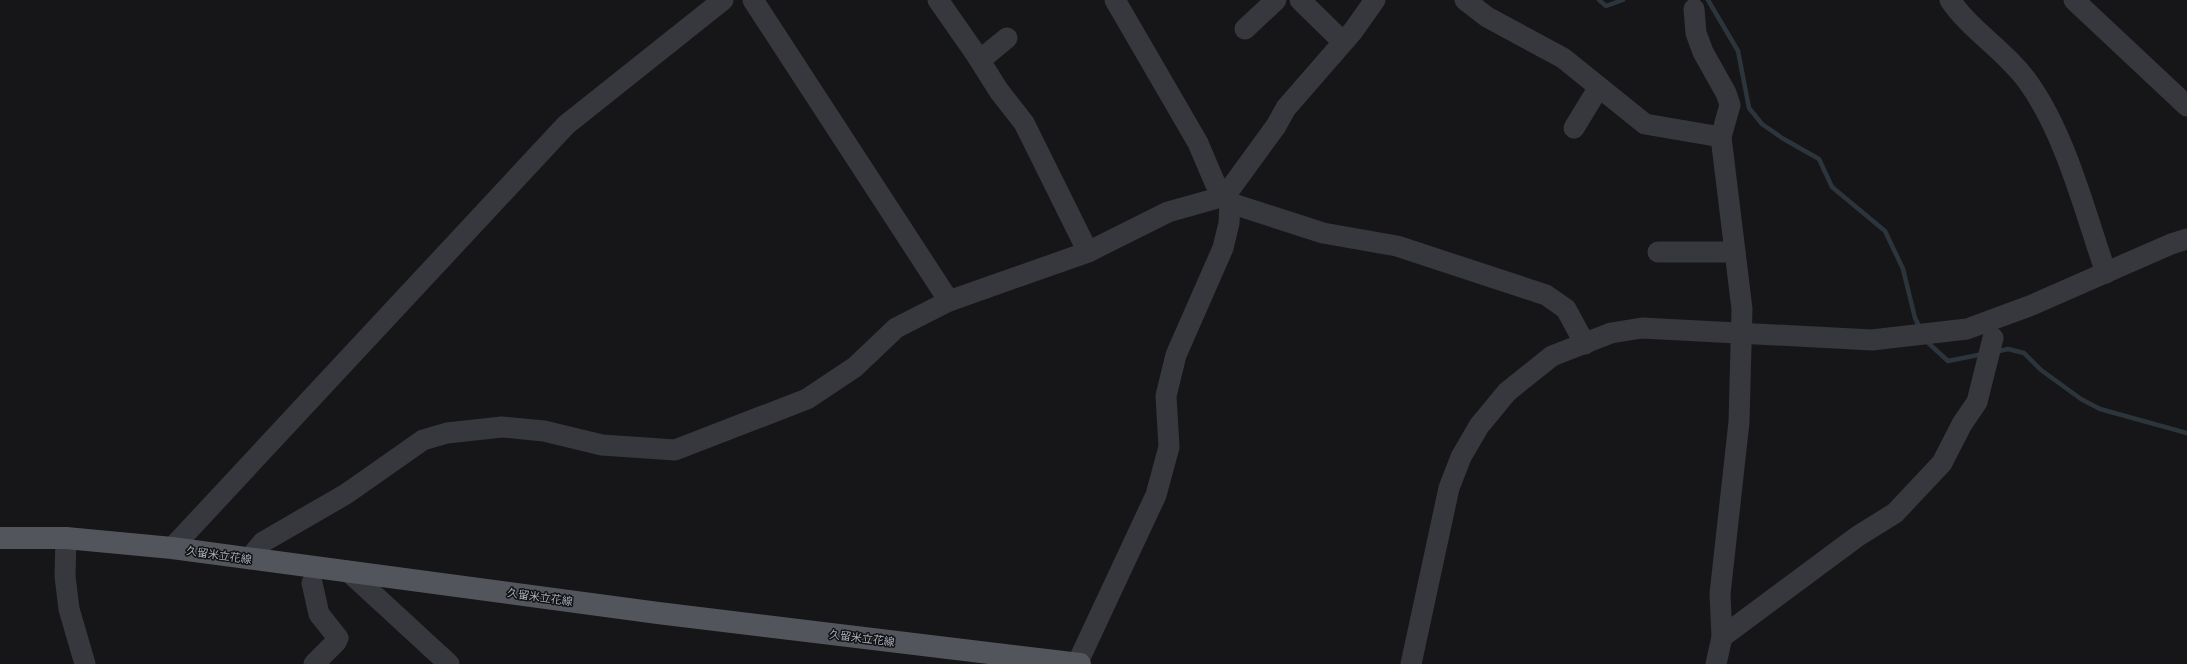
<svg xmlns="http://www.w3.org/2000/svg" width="2187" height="664" font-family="'Roboto Condensed','Noto Sans JP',sans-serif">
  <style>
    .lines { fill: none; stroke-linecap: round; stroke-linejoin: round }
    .stream { stroke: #2c353c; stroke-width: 4.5 }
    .minor { stroke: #37383d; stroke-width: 21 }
    .major { stroke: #53555c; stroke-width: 22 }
    .labels { text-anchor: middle; stroke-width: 3; stroke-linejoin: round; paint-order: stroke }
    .street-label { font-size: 11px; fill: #a8adb8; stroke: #111113 }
  </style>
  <rect width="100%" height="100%" fill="#161618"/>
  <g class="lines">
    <g class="stream">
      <polyline points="1599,0 1606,6 1623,0"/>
      <polyline points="1708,0 1738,51 1749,108 1762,124 1782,138 1819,159 1832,187 1885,231 1903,269 1915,318 1920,328"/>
      <polyline points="1925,340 1948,361 1983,354"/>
      <polyline points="1995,352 2008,349 2024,353 2041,370 2081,399 2100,409 2187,433"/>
    </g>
    <g class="minor">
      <polyline points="753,0 949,301"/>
      <polyline points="938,0 975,53 999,91 1024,123 1088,252"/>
      <polyline points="1115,0 1198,143 1215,183 1230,203 1323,233 1397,246 1546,295 1566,309 1585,344"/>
      <polyline points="1300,0 1343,42"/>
      <polyline points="1465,0 1487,17 1563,58 1645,124 1721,137"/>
      <path d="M1950 0C1971 31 2006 51 2028 82 2065 133 2085 212 2106 273"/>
      <polyline points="2074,0 2187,106"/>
      <polyline points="1694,9 1696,33 1703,52 1726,93 1730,105 1721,137 1742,309 1739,422 1720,594 1722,637 1716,664"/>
      <polyline points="1245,29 1276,0"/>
      <polyline points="980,60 1007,38"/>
      <polyline points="1574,128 1599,87"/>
      <polyline points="1658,252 1735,252"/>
      <polyline points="66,538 65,576 69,609 85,664"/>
      <polyline points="172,548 566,125 723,0"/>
      <polyline points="249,559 263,542 346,494 423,440 447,433 502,427 544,431 602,445 675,450 807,399 855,367 896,328 949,301 1088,252 1168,212 1225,196 1276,126 1286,108 1353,31 1375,0"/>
      <polyline points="348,571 449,664"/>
      <polyline points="312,583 319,614 338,638 336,642 314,664"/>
      <polyline points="1722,637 1858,536 1895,513 1942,463 1962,424 1977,402 1993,338"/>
      <polyline points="1077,664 1156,495 1169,447 1166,396 1176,355 1223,248 1229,223 1230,203"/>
      <polyline points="1411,664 1449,488 1461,457 1479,426 1507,392 1552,356 1611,333 1642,328 1872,340 1967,329 2032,305 2171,244 2187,239"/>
    </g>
    <polyline class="major" points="0,538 66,538 172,548 658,613 1080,664"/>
  </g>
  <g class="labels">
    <g class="street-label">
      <text transform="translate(219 555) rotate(8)" y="4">久留米立花線</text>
      <text transform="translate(540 597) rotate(8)" y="4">久留米立花線</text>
      <text transform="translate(862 638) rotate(7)" y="4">久留米立花線</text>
    </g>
  </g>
</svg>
